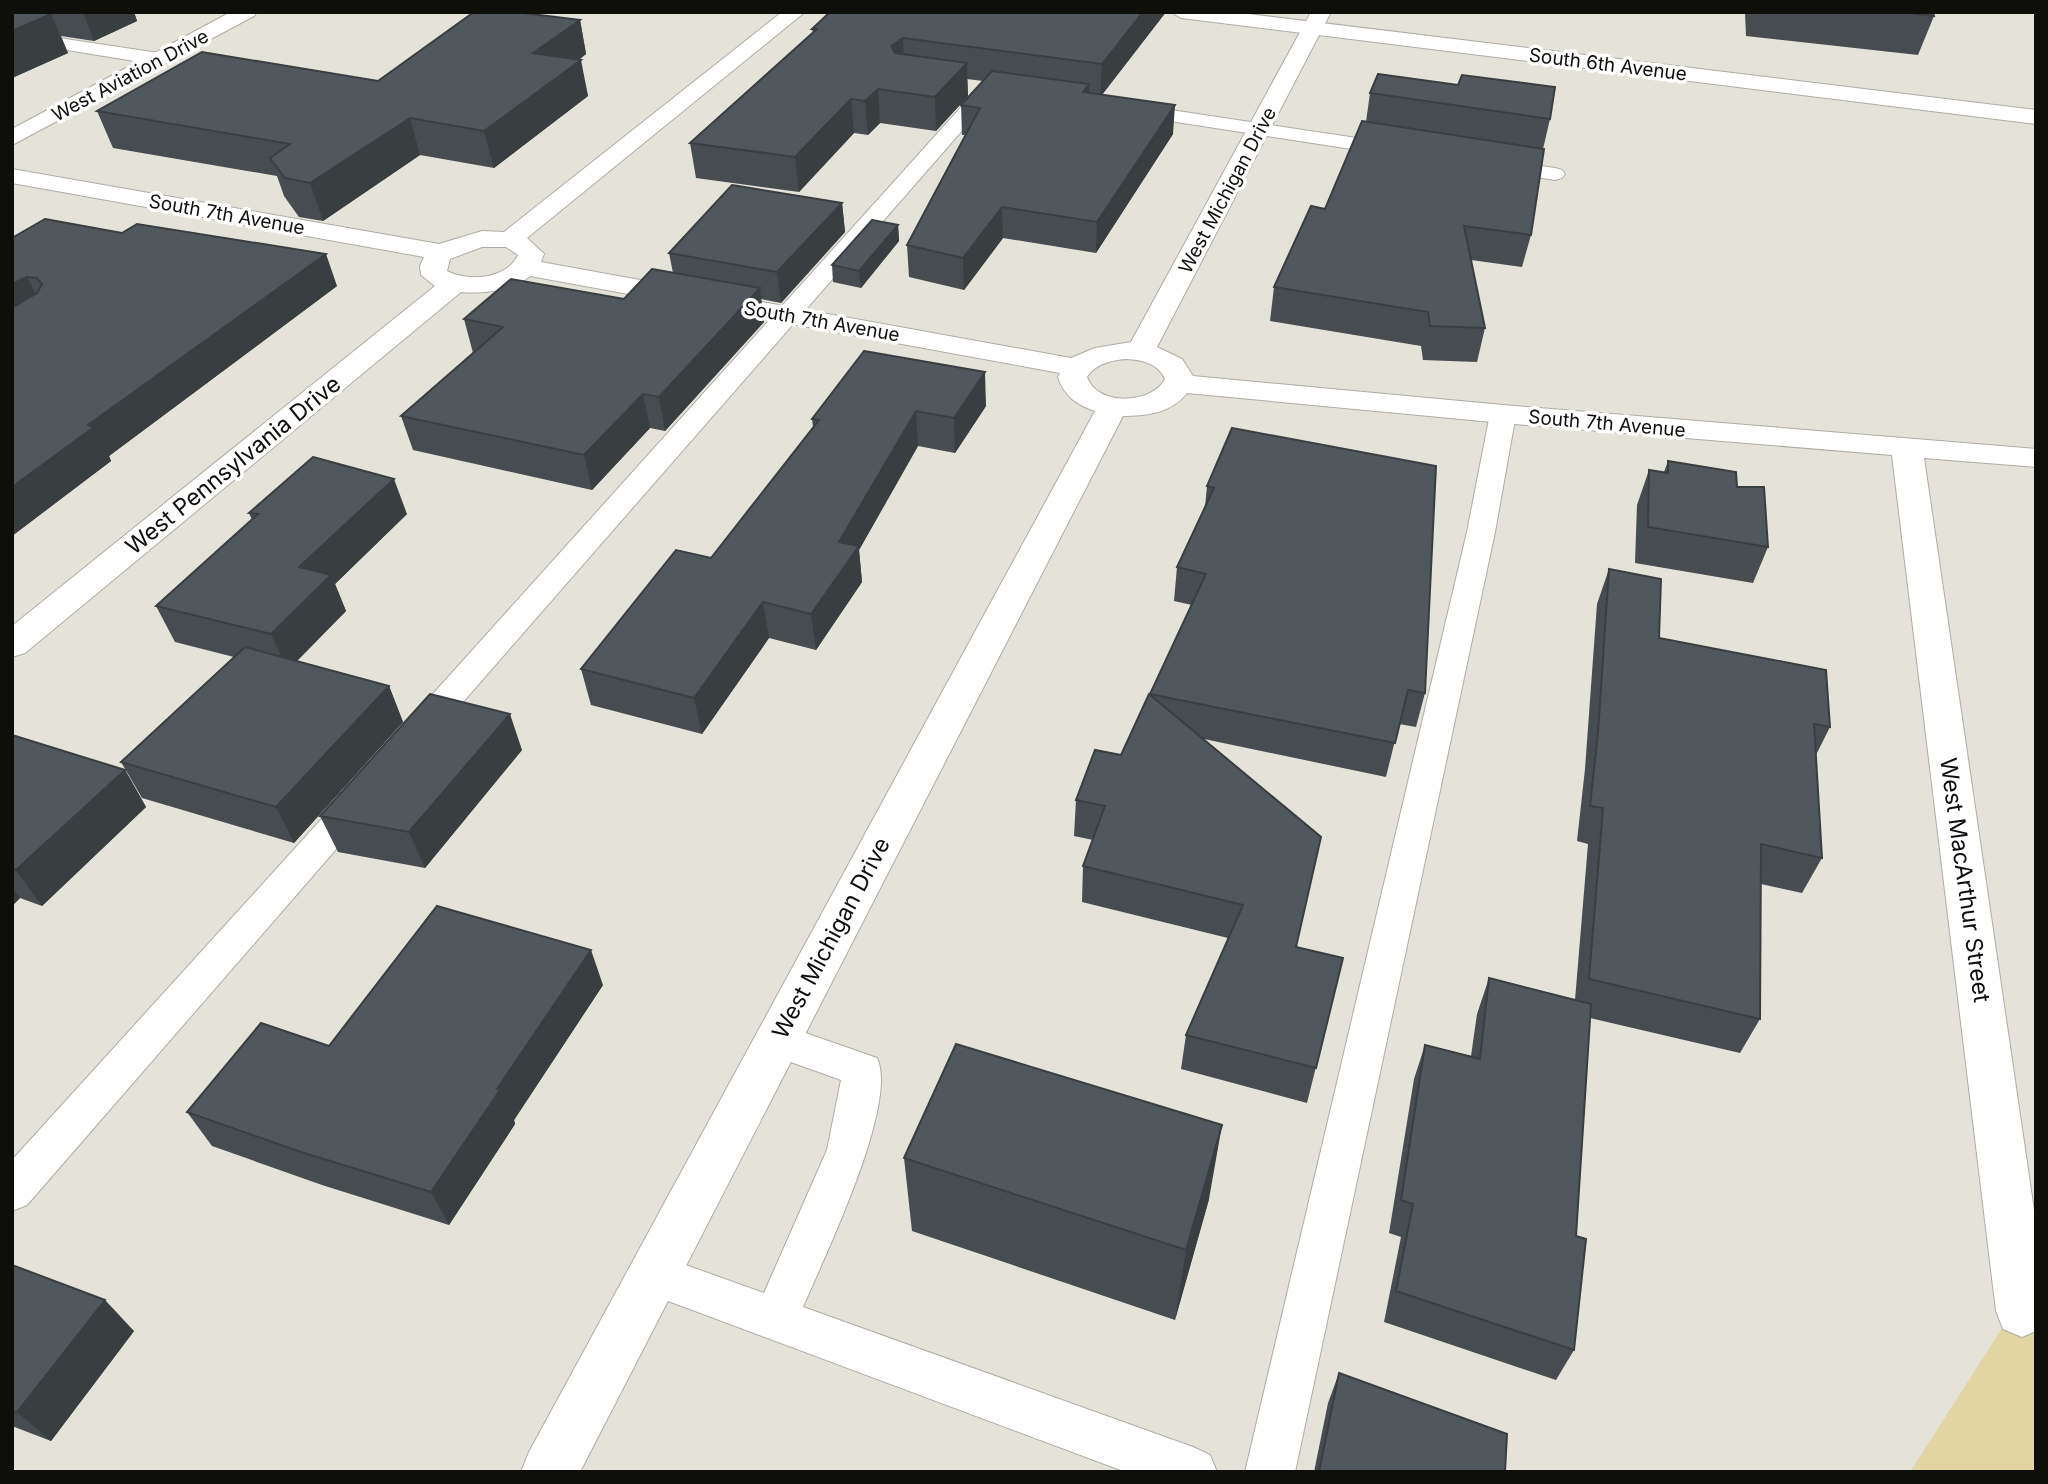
<svg xmlns="http://www.w3.org/2000/svg" width="2048" height="1484" font-family="Inter,sans-serif">
  <style>
    .green { fill: #e0d5a3 }
    .lines { fill: none; stroke-linecap: round; stroke-linejoin: round }
    .service-casing { stroke: #aeaca4; stroke-width: 2 }
    .minor-casing { stroke: #aeaca4; stroke-width: 2 }
    .primary-casing { stroke: #aeaca4; stroke-width: 2 }
    .service { fill: #fff; fill-rule: evenodd }
    .minor { fill: #fff; fill-rule: evenodd }
    .primary { fill: #fff; fill-rule: evenodd }
    .wall { fill: #464c50 }
    .shaded-wall { fill: #393e41 }
    .building { fill: #51585d; stroke: #393e41; stroke-width: 2 }
    .labels { text-anchor: middle; stroke-width: 7; stroke-linejoin: round; paint-order: stroke }
    .far-street-label { font-size: 19px; fill: #0e0e0b; stroke: #fff }
    .street-label { font-size: 23px; fill: #0e0e0b; stroke: #fff }
  </style>
  <rect width="100%" height="100%" fill="#e4e2d9"/>
  <polygon class="green" points="2036,1275 2036,1472 1910,1472"/>
  <g class="lines">
    <defs>
      <g id="service">
        <polygon points="12,31 159,53 168,59 159,65 12,41"/>
        <polygon points="987,84 994,86 997,90 994,94 429,741 417,745 405,741 400,733 405,725 980,86"/>
        <polygon points="1131,104 1397,144 1404,146 1407,150 1404,154 1397,156 1124,114 1121,110"/>
        <polygon points="1495,159 1555,168 1562,170 1565,174 1562,178 1555,180 1488,169 1485,165 1488,161"/>
        <polygon points="1503,406 1512,408 1516,414 1495,532 1295,1472 1245,1472 1467,532 1490,414 1494,408"/>
        <polygon points="359,787 371,791 376,800 371,809 27,1205 12,1211 12,1160 347,791"/>
        <path d="M777 1023 877 1058C899 1103 824 1258 803 1307L1193 1447 1210 1455 1217 1472H1126L636 1289 630 1274 636 1259 652 1253 764 1293 827 1150 841 1080 763 1052 757 1040 763 1028Z"/>
      </g>
      <g id="minor">
        <polygon points="231,12 257,12 254,16 12,145 12,129"/>
        <path d="M782 12H805L527 238 544 254 541 262 1071 358 1095 348 1131 342 1311 12H1331L1157 347 1182 359 1193 376 1503 405 2036 449V467L1924 458 2036 1224V1331L2022 1337 2003 1329 1996 1311 1892 455 1503 423 1187 393C1172 413 1146 416 1123 416L580 1472H521L529 1452 1095 411C1077 405 1064 396 1058 377L1060 373 530 276C513 291 483 294 461 292L25 653 12 657V626L435 286 421 275 420 266 424 257 12 183V169L439 244 482 231 504 232ZM482 247H506L518 255C507 279 469 282 447 271L450 259ZM1126 359C1142 360 1158 363 1165 379 1152 404 1098 407 1087 377 1095 364 1112 360 1126 359Z"/>
      </g>
      <polygon id="primary" points="1171,12 1232,12 2036,110 2036,124 1181,18"/>
    </defs>
    <use href="#service" class="service-casing"/>
    <use href="#minor" class="minor-casing"/>
    <use href="#primary" class="primary-casing"/>
    <use href="#service" class="service"/>
    <use href="#minor" class="minor"/>
    <use href="#primary" class="primary"/>
  </g>
  <g class="wall">
    <polygon points="12,12 134,12 137,21 94,41 61,36 68,53 12,78"/>
    <polygon points="830,12 1166,12 1102,95 1173,134 1096,253 1003,238 964,290 909,277 907,245 966,135 962,135 961,105 983,81 967,79 968,96 936,131 880,123 868,135 854,133 799,192 696,178 690,143 813,33 812,29"/>
    <polygon points="1745,12 1933,12 1934,16 1918,55 1746,36"/>
    <polygon points="580,20 586,54 579,60 588,96 494,168 420,155 323,221 299,217 284,196 277,176 113,148 97,111 378,81"/>
    <polygon points="1370,93 1550,119 1543,149 1531,235 1522,267 1471,260 1485,328 1477,362 1423,360 1421,346 1270,321 1274,287 1325,209 1366,122"/>
    <polygon points="842,203 845,232 781,303 761,299 764,322 665,431 650,428 592,490 413,450 401,416 473,353 464,319 624,299 673,273 669,253"/>
    <polygon points="898,225 899,241 861,288 833,282 832,265"/>
    <polygon points="12,238 337,286 109,456 111,461 12,536"/>
    <polygon points="986,406 955,453 918,446 859,550 862,582 816,650 769,638 702,734 591,705 581,669 711,558 813,427 812,419"/>
    <polygon points="1232,428 1425,693 1416,727 1399,724 1386,777 1204,739 1321,837 1296,947 1343,958 1307,1103 1181,1069 1186,1035 1228,938 1082,902 1083,866 1093,840 1074,836 1076,800 1121,755 1192,605 1174,601 1177,567 1205,507 1207,486"/>
    <polygon points="1668,461 1737,487 1768,547 1753,583 1635,563 1637,505 1649,470 1664,472"/>
    <polygon points="249,513 407,514 335,584 346,611 297,661 389,686 403,722 294,843 142,798 121,762 234,657 175,642 156,606 252,520"/>
    <polygon points="1609,569 1659,638 1830,727 1816,755 1822,858 1802,893 1761,884 1760,1019 1740,1053 1590,1018 1576,1236 1574,1350 1556,1380 1384,1322 1401,1237 1389,1233 1414,1079 1425,1045 1471,1056 1477,1014 1489,978 1575,1000 1588,844 1577,841 1585,769 1597,604"/>
    <polygon points="12,735 125,770 146,807 42,906 20,898 12,906"/>
    <polygon points="522,750 425,868 338,852 320,816"/>
    <polygon points="603,985 514,1120 515,1124 449,1225 322,1185 212,1146 187,1112 329,1046"/>
    <polygon points="904,1158 1209,1199 1175,1320 912,1231"/>
    <polygon points="12,1265 134,1331 51,1441 12,1426"/>
    <polygon points="1339,1373 1505,1472 1314,1472 1328,1403"/>
  </g>
  <g class="shaded-wall">
    <polygon points="83,12 134,12 137,21 94,41"/>
    <polygon points="1143,12 1166,12 1100,97 1102,64"/>
    <polygon points="51,14 68,53 12,78 12,31"/>
    <polygon points="580,20 586,54 541,88 533,53"/>
    <polygon points="903,38 904,70 891,46"/>
    <polygon points="581,60 588,96 494,168 484,131"/>
    <polygon points="967,63 968,96 936,131 935,97"/>
    <polygon points="1089,84 1088,113 1083,92"/>
    <polygon points="878,89 880,123 868,135 865,101"/>
    <polygon points="851,99 854,133 799,192 795,157"/>
    <polygon points="1175,105 1173,134 1096,253 1097,222"/>
    <polygon points="410,118 420,155 323,221 310,183"/>
    <polygon points="842,203 845,232 781,303 777,272"/>
    <polygon points="1002,207 1003,238 964,290 963,258"/>
    <polygon points="898,225 899,241 861,288 859,271"/>
    <polygon points="326,254 337,286 109,456 111,461 12,536 12,487 88,425"/>
    <polygon points="27,277 43,309 12,324 12,284"/>
    <polygon points="760,288 764,322 665,431 659,397"/>
    <polygon points="985,372 986,406 955,453 954,418"/>
    <polygon points="643,394 650,428 592,490 584,455"/>
    <polygon points="916,411 918,446 859,550 862,582 816,650 811,614 839,542"/>
    <polygon points="394,479 407,514 335,584 346,611 288,670 271,634 299,567"/>
    <polygon points="763,602 769,638 702,734 694,698"/>
    <polygon points="389,686 403,722 294,843 276,807"/>
    <polygon points="510,714 522,750 425,868 409,832"/>
    <polygon points="125,770 146,807 42,906 16,870"/>
    <polygon points="12,887 20,898 12,906"/>
    <polygon points="591,950 603,985 514,1120 515,1124 449,1225 431,1192 497,1089"/>
    <polygon points="1222,1125 1209,1199 1175,1320 1186,1250"/>
    <polygon points="105,1300 134,1331 51,1441 17,1412"/>
  </g>
  <g class="building">
    <polygon points="12,12 40,12 51,14 12,31"/>
    <polygon points="474,12 515,12 580,20 533,53 581,60 484,131 410,118 310,183 285,178 270,158 290,144 97,111 202,52 378,81"/>
    <polygon points="830,12 1143,12 1102,64 903,38 891,46 895,53 967,63 935,97 878,89 865,101 851,99 795,157 690,143 817,29 812,29"/>
    <polygon points="1902,12 1933,12 1934,16"/>
    <polygon points="992,71 1089,84 1083,92 1175,105 1097,222 1002,207 963,258 907,245 980,108 961,105"/>
    <polygon points="1378,74 1458,85 1462,75 1555,87 1550,119 1370,93"/>
    <polygon points="1362,121 1544,149 1531,235 1464,226 1485,328 1430,326 1428,312 1274,287 1311,206 1325,209"/>
    <polygon points="732,185 842,203 777,272 669,253"/>
    <polygon points="45,219 122,233 137,224 326,254 88,425 94,427 12,487 12,308 37,293 42,284 37,278 27,277 12,284 12,238"/>
    <polygon points="872,220 898,225 859,271 832,265"/>
    <polygon points="652,269 760,288 659,397 643,394 584,455 401,416 503,327 464,319 511,279 624,299"/>
    <polygon points="864,351 985,372 954,418 916,411 839,542 859,546 811,614 763,602 694,698 581,669 676,550 711,558 819,420 812,419"/>
    <polygon points="1232,428 1436,466 1425,693 1408,690 1395,743 1150,694 1206,574 1177,567 1214,488 1207,486"/>
    <polygon points="313,457 394,479 299,567 331,575 271,634 156,606 258,514 249,513"/>
    <polygon points="1668,461 1736,472 1737,487 1764,487 1768,547 1648,527 1649,470 1668,473"/>
    <polygon points="1609,569 1661,579 1659,638 1826,670 1830,727 1814,724 1822,858 1761,844 1760,1019 1589,979 1603,808 1590,806 1598,733"/>
    <polygon points="245,647 389,686 276,807 121,762"/>
    <polygon points="430,694 510,714 409,832 320,816"/>
    <polygon points="1149,694 1321,837 1296,947 1343,958 1316,1068 1186,1035 1243,905 1083,866 1105,806 1076,800 1095,750 1121,755"/>
    <polygon points="12,735 125,770 16,870 12,868"/>
    <polygon points="437,906 591,950 497,1089 500,1090 431,1192 301,1152 187,1112 261,1023 329,1046"/>
    <polygon points="1489,978 1591,1004 1576,1236 1586,1239 1574,1350 1396,1291 1413,1204 1401,1200 1425,1045 1480,1059"/>
    <polygon points="956,1044 1222,1125 1186,1250 904,1158"/>
    <polygon points="12,1265 105,1300 17,1412 12,1411"/>
    <polygon points="1339,1373 1507,1434 1505,1472 1319,1472"/>
  </g>
  <g class="labels">
    <g class="far-street-label">
      <text transform="translate(1608 64) rotate(7)" y="7">South 6th Avenue</text>
      <text transform="translate(130 75) rotate(-28)" y="7">West Aviation Drive</text>
      <text transform="translate(1227 190) rotate(-62)" y="7">West Michigan Drive</text>
      <text transform="translate(227 214) rotate(10)" y="7">South 7th Avenue</text>
      <text transform="translate(822 321) rotate(10)" y="7">South 7th Avenue</text>
      <text transform="translate(1607 423) rotate(5)" y="7">South 7th Avenue</text>
    </g>
    <g class="street-label">
      <text transform="translate(233 465) rotate(-39)" y="8">West Pennsylvania Drive</text>
      <text transform="translate(1965 880) rotate(82)" y="8">West MacArthur Street</text>
      <text transform="translate(831 938) rotate(-62)" y="8">West Michigan Drive</text>
    </g>
  </g>
  <rect width="2048" height="1484" fill="none" stroke="#0e0e0b" stroke-width="28"/>
</svg>
